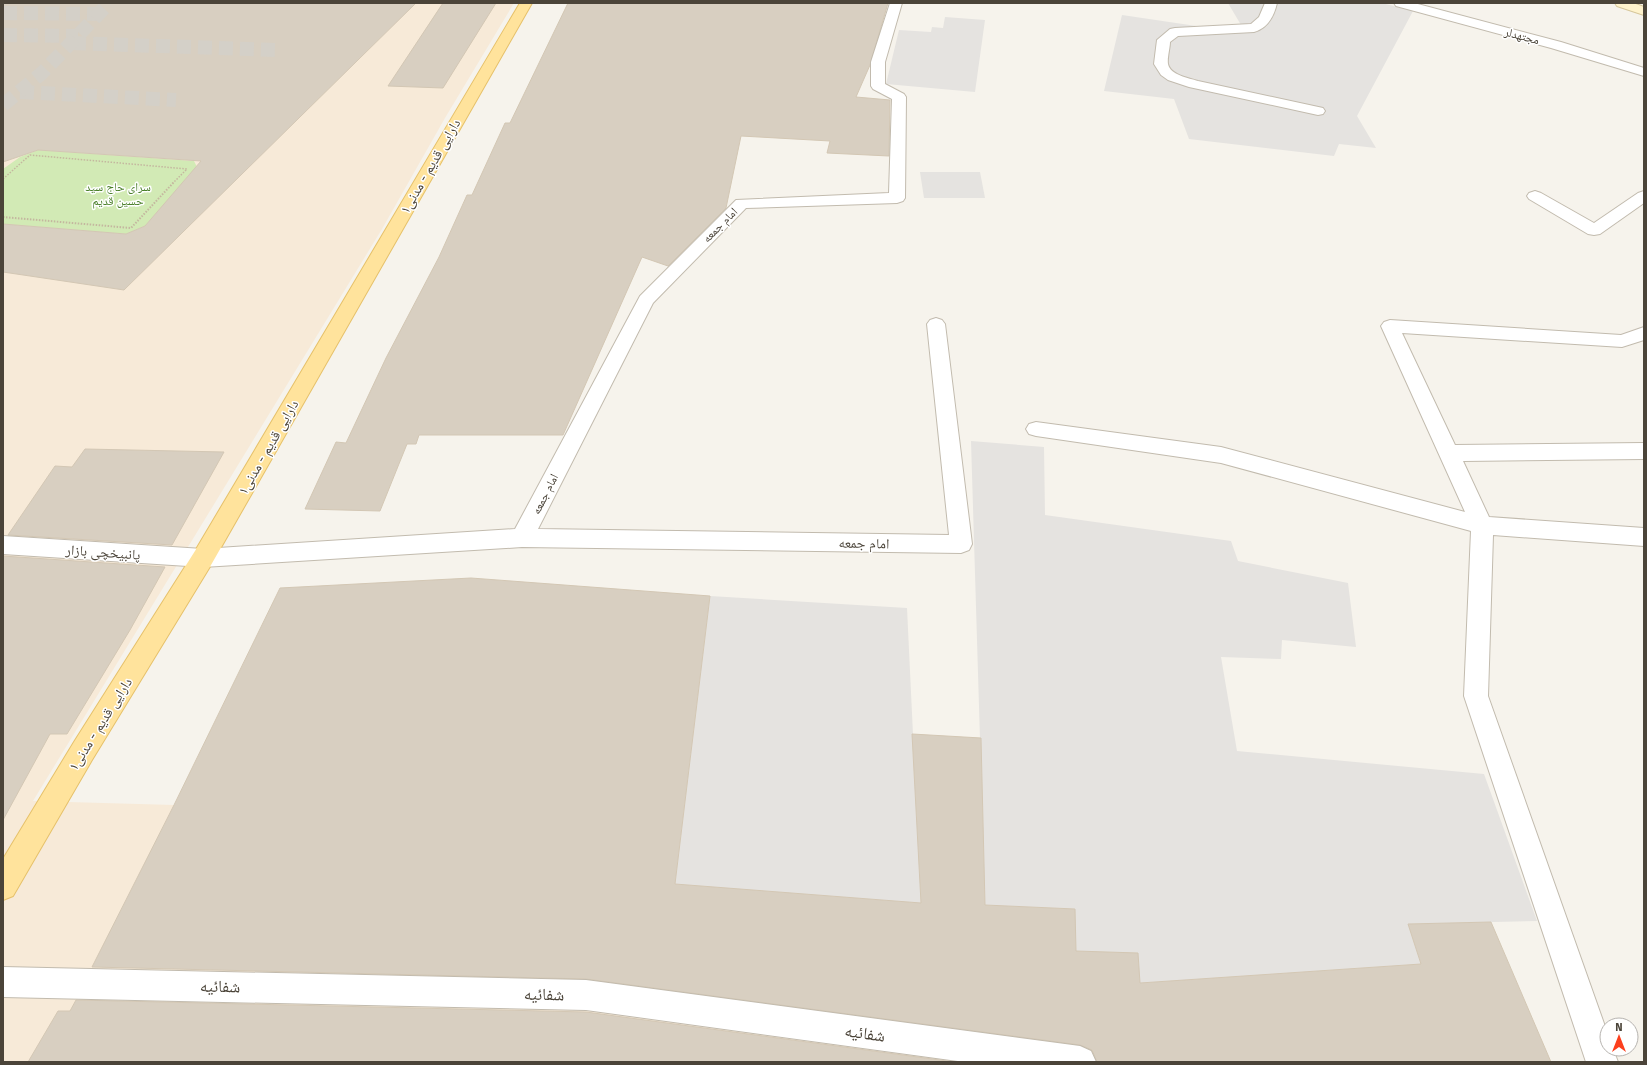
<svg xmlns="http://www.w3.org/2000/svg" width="1647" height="1065" font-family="'Fira Sans','Noto Naskh Arabic',sans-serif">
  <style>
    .commercial { fill: #f7ead8 }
    .green { fill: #d2eab5 }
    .parking { fill: #e5e3e0 }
    .building { fill: #d8cfc1; stroke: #d3c7b4 }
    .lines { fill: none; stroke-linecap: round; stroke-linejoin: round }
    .street-tunnel { stroke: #d4d0c8; stroke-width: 14; stroke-dasharray: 14 7; stroke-linecap: butt }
    .lane-casing { stroke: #c2bbae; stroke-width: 2 }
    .street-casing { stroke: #c2bbae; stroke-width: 2 }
    .secondary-casing { stroke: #d6c79b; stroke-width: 2 }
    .primary-casing { stroke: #e6c16a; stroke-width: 2 }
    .path-far1 { stroke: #c4b79f; stroke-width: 1.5; stroke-dasharray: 1.5 1.5; stroke-linecap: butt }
    .path { stroke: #c4b79f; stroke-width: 2; stroke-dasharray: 1.5 1.5; stroke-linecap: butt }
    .lane { fill: #fff; fill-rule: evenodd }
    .street { fill: #fff; fill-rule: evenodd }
    .secondary { fill: #fff3cd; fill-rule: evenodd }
    .primary { fill: #ffe39c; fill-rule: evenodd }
    .labels { text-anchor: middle; stroke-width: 3; stroke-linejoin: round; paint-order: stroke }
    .far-street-label { font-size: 12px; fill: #4b4439; stroke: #fff }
    .far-park-label { font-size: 12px; fill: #4a7f2a; stroke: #fff }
    .street-label { font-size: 14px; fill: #4b4439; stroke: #fff }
    .near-street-label { font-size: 17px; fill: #4b4439; stroke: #fff }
  </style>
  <rect width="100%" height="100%" fill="#f6f3ec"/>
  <polygon class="commercial" points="3,3 514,3 445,118 382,229 33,801 174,805 675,884 921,903 912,734 981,738 986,905 1075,909 1138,953 1140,983 1420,964 1408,924 1551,1062 3,1062"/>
  <polygon class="green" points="38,150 194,161 198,169 164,209 159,210 145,226 126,234 3,224 3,169 20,157"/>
  <g class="parking">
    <polygon points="1228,3 1382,3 1413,11 1357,116 1376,148 1339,144 1334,156 1189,139 1174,99 1104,91 1122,15 1203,27 1241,25"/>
    <polygon points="945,17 985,20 975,92 886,84 899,30 931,32 932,27 943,28"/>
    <polygon points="920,172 980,172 985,198 924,198"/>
    <polygon points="971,441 1044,447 1045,515 1231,541 1238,561 1348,583 1356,647 1282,640 1281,659 1221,657 1237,751 1484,774 1537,921 1408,924 1421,964 1140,983 1138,953 1076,951 1074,909 985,905"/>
    <polygon points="710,596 907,608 921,903 675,884"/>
  </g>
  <g class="building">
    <polygon points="3,3 416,3 124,290 3,272 3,224 126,234 145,226 201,161 38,150 3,162"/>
    <polygon points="443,3 496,3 443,88 388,86"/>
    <polygon points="568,3 888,3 870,65 856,97 890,100 889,156 827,153 830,141 741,136 726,208 668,266 642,257 563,435 419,435 416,444 407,444 380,511 305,509 336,442 346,443 386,358 439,257 467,195 472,195 505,123 510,123"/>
    <polygon points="85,449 224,452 172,545 8,535 55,466 72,467"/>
    <polygon points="3,556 165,567 130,630 67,734 50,734 3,820"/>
    <polygon points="471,578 710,596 675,884 921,903 912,734 981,738 985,905 1075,909 1076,951 1138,953 1140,983 1421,964 1408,924 1491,922 1551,1062 1097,1062 1092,1050 1080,1045 586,979 92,967 174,805 280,588"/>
    <polygon points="76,1000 586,1012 954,1062 28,1062 58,1011 70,1011"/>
  </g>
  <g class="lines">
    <g class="street-tunnel">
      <polyline points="3,13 100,14"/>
      <polyline points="3,35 78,36"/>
      <polyline points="72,43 276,50"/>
      <polyline points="20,92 176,100"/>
      <polyline points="3,105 42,73 109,3"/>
    </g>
    <defs>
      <g id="lane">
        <polygon points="890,3 902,3 885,62 885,84 904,94 906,97 905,198 903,201 897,203 746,208 653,303 538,529 949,535 927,324 930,320 936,318 942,320 945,324 972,544 969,550 961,553 522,547 203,567 195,565 192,558 195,551 203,549 515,529 640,296 736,200 889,193 892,99 873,89 871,86 871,62"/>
        <path d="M1265 3H1277C1274 16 1268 28 1254 32L1178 36 1170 42C1170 48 1167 58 1168 64 1170 75 1189 78 1198 81L1323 108 1325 111 1323 114 1318 115 1189 87 1168 80 1161 75 1154 64 1157 40 1170 29 1175 28 1251 24 1259 17Z"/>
        <polygon points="1535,191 1541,193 1594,223 1638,193 1644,191 1644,203 1600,234 1594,235 1588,234 1529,199 1527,196 1529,193"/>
        <polygon points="1390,320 1621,335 1644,327 1644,340 1622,347 1402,333 1455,445 1644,443 1644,459 1463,461 1489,517 1644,528 1644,546 1493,535 1488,696 1607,1032 1607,1049 1613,1049 1618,1062 1586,1062 1464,696 1471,531 1221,463 1036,436 1029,434 1026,429 1029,424 1036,422 1221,447 1465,512 1381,326 1384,322"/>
      </g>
      <g id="street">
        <polygon points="1394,3 1414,3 1561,42 1644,68 1644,76 1551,48 1396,6"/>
        <polygon points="3,536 203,549 211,551 214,558 211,565 203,567 3,554"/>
        <polygon points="3,967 586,980 1080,1046 1091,1051 1096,1062 965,1062 586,1010 3,997"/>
      </g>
      <polygon id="secondary" points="1615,3 1633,3 1644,7 1644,15 1617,6"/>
      <polygon id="primary" points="520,3 532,3 211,565 92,760 13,896 3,900 3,859 74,742 195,551"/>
    </defs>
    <use href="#lane" class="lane-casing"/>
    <use href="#street" class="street-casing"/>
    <use href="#secondary" class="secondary-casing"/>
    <use href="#primary" class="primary-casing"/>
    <polyline class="path-far1" points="3,179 30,155 187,169 173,183"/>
    <polyline class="path" points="3,217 131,228 174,182"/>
    <use href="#lane" class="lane"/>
    <use href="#street" class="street"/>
    <use href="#secondary" class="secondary"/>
    <use href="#primary" class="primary"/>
  </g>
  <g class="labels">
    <g class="far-street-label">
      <text transform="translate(1522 36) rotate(15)" y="4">مجتهدلر</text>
      <text transform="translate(720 225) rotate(-45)" y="4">امام جمعه</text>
      <text transform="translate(545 494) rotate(-63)" y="4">امام جمعه</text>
    </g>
    <g class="far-park-label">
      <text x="118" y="191">سرای حاج سید<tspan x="118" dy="14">حسین قدیم</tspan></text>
    </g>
    <g class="street-label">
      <text transform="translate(430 166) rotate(-60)" y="5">دارایی قدیم - مدنی۱</text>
      <text transform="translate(268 447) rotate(-60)" y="5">دارایی قدیم - مدنی۱</text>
      <text transform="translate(864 543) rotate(1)" y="5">امام جمعه</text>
      <text transform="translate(103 552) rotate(4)" y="5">پانبیخچی بازار</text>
      <text transform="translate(100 724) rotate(-58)" y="5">دارایی قدیم - مدنی۱</text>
    </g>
    <g class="near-street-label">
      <text transform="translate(220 986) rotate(1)" y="6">شفائیه</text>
      <text transform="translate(544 994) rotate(1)" y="6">شفائیه</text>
      <text transform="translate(865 1033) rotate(8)" y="6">شفائیه</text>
    </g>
  </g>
  <rect width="1647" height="1065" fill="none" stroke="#4b4439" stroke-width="8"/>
  <g transform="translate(1619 1037)"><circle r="19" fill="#ffffff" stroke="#b7b4b0"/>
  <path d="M0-3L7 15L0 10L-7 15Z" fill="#fc3f1d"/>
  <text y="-6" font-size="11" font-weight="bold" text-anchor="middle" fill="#4b4439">N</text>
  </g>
</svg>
